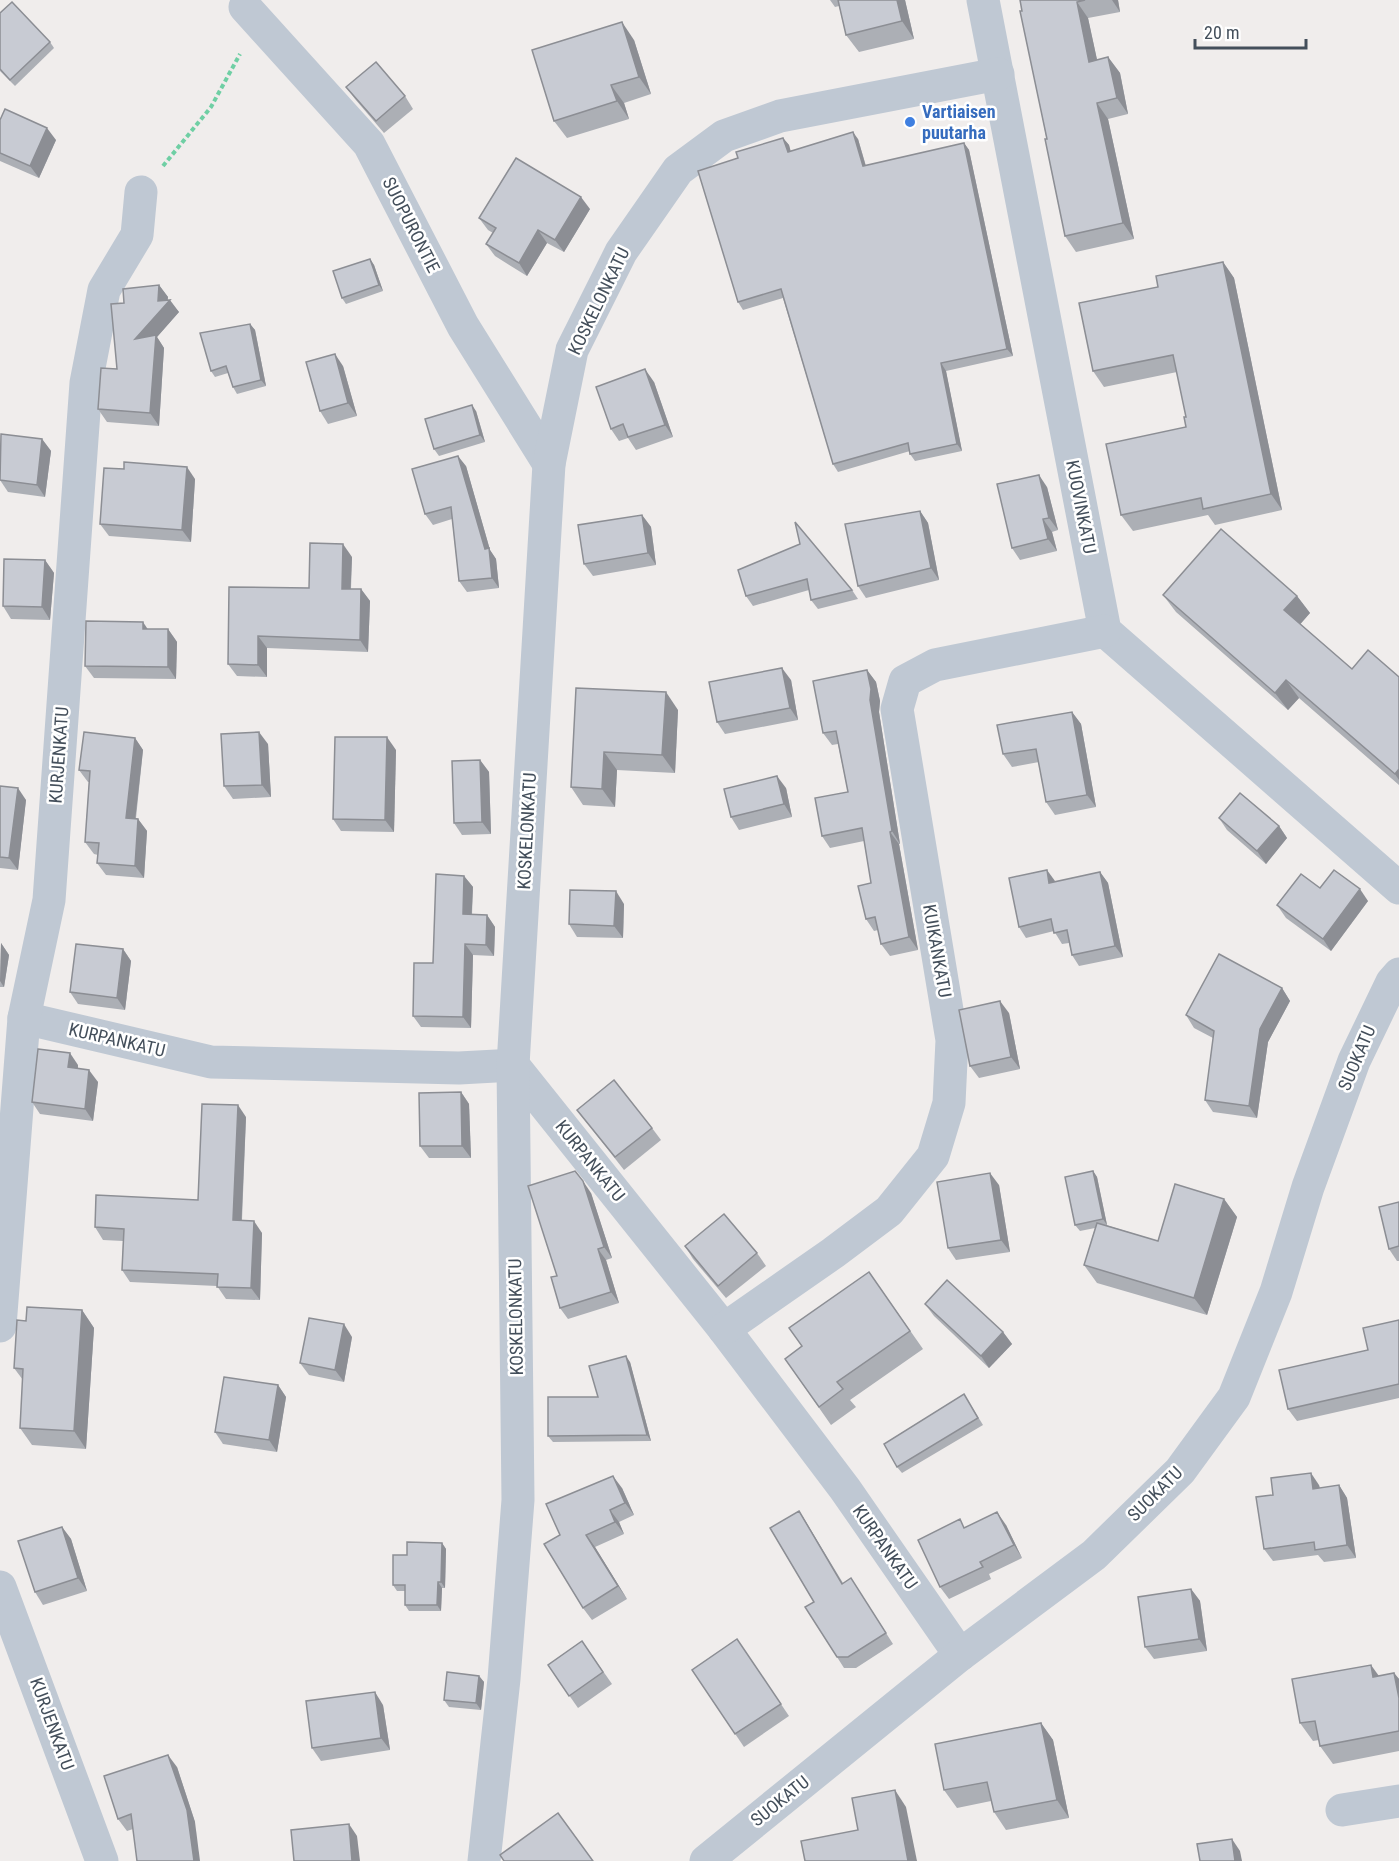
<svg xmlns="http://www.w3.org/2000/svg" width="1399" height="1861" font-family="'Roboto Condensed',sans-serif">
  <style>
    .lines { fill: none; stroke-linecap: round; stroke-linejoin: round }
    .path { stroke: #6fcfa4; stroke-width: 4; stroke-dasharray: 4.5 3; stroke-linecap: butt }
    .minor { stroke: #bfc8d3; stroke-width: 33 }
    .wall { fill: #acafb5 }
    .shaded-wall { fill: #8c8e94 }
    .building { fill: #c8cbd3; stroke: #8c8e94; stroke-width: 1.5 }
    .shop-dot { fill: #3f7fe0; stroke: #fff; stroke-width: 2 }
    .labels { text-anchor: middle; stroke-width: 5; stroke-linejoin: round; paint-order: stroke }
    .shop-label { font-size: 18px; font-weight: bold; fill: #366cbe; stroke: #fff; text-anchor: start }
    .street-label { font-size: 18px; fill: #444f5b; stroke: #fff }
  </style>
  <rect width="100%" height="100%" fill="#f0edec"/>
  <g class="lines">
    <polyline class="path" points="163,166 211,107 240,54"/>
    <g class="minor">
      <polyline points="983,0 1105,631 1399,888"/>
      <polyline points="245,7 369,144 463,326 549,464"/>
      <polyline points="24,1018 211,1062 459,1068 513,1065 724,1329 845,1489 960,1655"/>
      <polyline points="0,1326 24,1018 49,900 86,383 104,290 137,235 141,192"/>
      <polyline points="724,1329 833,1253 889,1211 933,1156 949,1103 952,1040 897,709 905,681 935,665 1105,631"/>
      <polyline points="0,1587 102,1861"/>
      <polyline points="1342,1810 1399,1801"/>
      <polyline points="484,1861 504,1679 518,1500 513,1065 549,464 572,350 621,252 678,170 724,136 780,116 998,74"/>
      <polyline points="706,1861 960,1655 1094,1555 1180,1471 1234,1397 1276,1292 1308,1187 1354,1061 1392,982 1399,974"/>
    </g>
  </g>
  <g class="wall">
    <polygon points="830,0 905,0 914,39 859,52 846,35 839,6 835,7"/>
    <polygon points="1020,0 1118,0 1120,12 1088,18 1097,60 1108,57 1120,73 1128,114 1108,119 1134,239 1076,252 1065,236"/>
    <polygon points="0,13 50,42 54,48 15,86 0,71"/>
    <polygon points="634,40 651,94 624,103 629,119 567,138 554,121"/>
    <polygon points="346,87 405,96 413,109 384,133 355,99"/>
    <polygon points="0,120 56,140 39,178 0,161"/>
    <polygon points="783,138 789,145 790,151 858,139 866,166 964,143 969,150 1013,356 946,371 962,451 915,461 910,454 910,451 838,472 833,464 783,298 743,310 738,302 738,158"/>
    <polygon points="590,209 564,252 547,243 527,276 495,256 486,244 493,233 488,230 479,218"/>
    <polygon points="370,259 374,265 383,291 346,304 342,298"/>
    <polygon points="1223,262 1234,278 1282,510 1215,525 1208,515 1133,531 1121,515 1186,427 1186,417 1177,372 1104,387 1093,371 1158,287"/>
    <polygon points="159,285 168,297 168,300 179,312 157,337 164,348 159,426 107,422 98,409 117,369 124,303"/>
    <polygon points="250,324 255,330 266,386 237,394 233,387 228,373 215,377 211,371"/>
    <polygon points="343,366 357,416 328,424 320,411"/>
    <polygon points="654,382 673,437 636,450 628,438 619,441 611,429"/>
    <polygon points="476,411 485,442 439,456 434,449"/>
    <polygon points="42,439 51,451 45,497 8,492 0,480"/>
    <polygon points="466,466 490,550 496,559 499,588 467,592 459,581 452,519 433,525 425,514"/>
    <polygon points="124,469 195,479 191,542 109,536 100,524"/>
    <polygon points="1047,487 1058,530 1052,532 1057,551 1020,560 1012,548"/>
    <polygon points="920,511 928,523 939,580 866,598 858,586"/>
    <polygon points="642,515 651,527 656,565 593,576 584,564"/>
    <polygon points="800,544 852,590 858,599 818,609 811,600 809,590 753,606 746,596"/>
    <polygon points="352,557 351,589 361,589 370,601 368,652 267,648 267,677 237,676 228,664 309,588"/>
    <polygon points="45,560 54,573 50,620 11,619 3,606"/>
    <polygon points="1163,595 1297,596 1310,613 1300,624 1352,669 1399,677 1399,785 1299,698 1288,710 1176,612"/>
    <polygon points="148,629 168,629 177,642 176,679 94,678 85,666"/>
    <polygon points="867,670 876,682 880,701 879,712 900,844 899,844 918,950 890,956 881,944 878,930 874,931 866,919 871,883 864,841 830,848 822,836 848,792 838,744 832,745 823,733"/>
    <polygon points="791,680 798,720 725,734 717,722"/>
    <polygon points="576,688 678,710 675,773 617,770 615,807 583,805 571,787"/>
    <polygon points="1072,712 1081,724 1096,807 1055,815 1046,802 1039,762 1012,767 1003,754"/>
    <polygon points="135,738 143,750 136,818 138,819 147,831 144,878 106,875 97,863 98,855 94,854 85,842 89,782 88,782 79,770"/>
    <polygon points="268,744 271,797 233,799 224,786"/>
    <polygon points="396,750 394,832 341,831 333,819"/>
    <polygon points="480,760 489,772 491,834 462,835 454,823"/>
    <polygon points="0,786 26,800 18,870 0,868"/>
    <polygon points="786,788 792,817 739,830 731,817"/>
    <polygon points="1219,818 1279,826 1287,838 1266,864 1227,830"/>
    <polygon points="1100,872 1108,883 1123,957 1079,966 1072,955 1069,943 1062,944 1054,931 1026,938 1019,927 1055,882"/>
    <polygon points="464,876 473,887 472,915 487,915 495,927 494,956 473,955 471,1028 421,1027 413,1016"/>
    <polygon points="1320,888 1368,901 1331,951 1286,918 1277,905"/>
    <polygon points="624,904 623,938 577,937 569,924"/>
    <polygon points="1,943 9,955 4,987 0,987"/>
    <polygon points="123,949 131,961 125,1010 78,1004 70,992"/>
    <polygon points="1282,988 1290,1001 1268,1042 1257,1118 1213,1112 1205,1100 1213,1038 1194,1028 1186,1015"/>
    <polygon points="1009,1013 1020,1069 979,1078 970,1066"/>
    <polygon points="78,1065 78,1068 98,1082 93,1121 40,1114 32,1102"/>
    <polygon points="461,1092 469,1104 471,1158 429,1158 420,1146"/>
    <polygon points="577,1110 652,1128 661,1140 624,1170"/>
    <polygon points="246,1117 242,1220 262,1233 260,1300 226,1299 217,1286 130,1282 122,1270 123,1241 103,1240 95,1227 198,1200"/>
    <polygon points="1093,1171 1097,1177 1107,1225 1106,1225 1158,1241 1224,1199 1237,1217 1207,1315 1097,1283 1084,1265 1095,1228 1080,1231 1075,1225"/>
    <polygon points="999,1185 1010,1252 956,1260 948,1248"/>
    <polygon points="591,1193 612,1258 606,1260 619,1303 568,1319 560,1308 557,1276"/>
    <polygon points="1399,1202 1399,1261 1397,1261 1389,1249"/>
    <polygon points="685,1246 757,1253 766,1266 726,1298 693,1259"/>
    <polygon points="869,1272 923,1349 850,1400 856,1407 831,1425 785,1359 802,1346"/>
    <polygon points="925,1304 1003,1332 1012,1344 989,1368 934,1316"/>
    <polygon points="82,1310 94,1328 86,1449 32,1445 20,1428 23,1380 14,1368 26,1321"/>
    <polygon points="1399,1320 1399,1398 1297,1421 1288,1409 1368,1350"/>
    <polygon points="352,1337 344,1382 309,1375 300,1363"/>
    <polygon points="630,1362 651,1441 553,1442 548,1436 598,1397"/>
    <polygon points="278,1385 286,1397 277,1452 223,1444 215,1432"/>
    <polygon points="964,1394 983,1425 902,1473 897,1467"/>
    <polygon points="1319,1485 1320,1488 1339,1485 1347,1498 1356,1558 1324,1562 1318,1555 1273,1561 1264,1549 1273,1495"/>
    <polygon points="622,1488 634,1515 619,1522 624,1534 595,1547 627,1599 592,1620 583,1608 560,1535"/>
    <polygon points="799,1511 806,1522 843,1583 858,1589 893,1644 856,1668 844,1668 837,1657 814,1602"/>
    <polygon points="1006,1525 1022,1558 989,1574 991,1579 949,1599 940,1587 966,1528"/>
    <polygon points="62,1527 71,1539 87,1591 43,1605 35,1592"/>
    <polygon points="442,1543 446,1549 445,1588 442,1588 441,1611 409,1611 405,1605 405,1591 397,1591 393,1585 407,1555"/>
    <polygon points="1191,1589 1200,1601 1207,1651 1154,1659 1145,1647"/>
    <polygon points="737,1639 789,1716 744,1747 692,1670"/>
    <polygon points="582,1641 612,1684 578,1708 548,1665"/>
    <polygon points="1394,1673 1399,1679 1399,1751 1333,1764 1320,1746 1319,1740 1313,1741 1300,1723 1378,1676"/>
    <polygon points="479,1676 484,1682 481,1710 449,1707 444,1700"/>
    <polygon points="383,1705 390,1750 321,1761 312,1748"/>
    <polygon points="1041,1723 1053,1740 1069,1818 1006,1830 994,1812 991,1801 957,1808 944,1790"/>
    <polygon points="177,1767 195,1822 133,1829 127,1831 118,1819"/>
  </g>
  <g class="shaded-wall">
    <polygon points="897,0 905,0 914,39 902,21"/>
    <polygon points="1112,0 1118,0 1120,12"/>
    <polygon points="1077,2 1088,18 1101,78 1089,62"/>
    <polygon points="622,22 634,40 651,94 639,77"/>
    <polygon points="1108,57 1120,73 1128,114 1117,98"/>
    <polygon points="611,85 624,103 629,119 617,101"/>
    <polygon points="1097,103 1108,119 1134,239 1123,223"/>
    <polygon points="47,128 56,140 39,178 30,166"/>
    <polygon points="853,132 858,139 868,174 863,166"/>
    <polygon points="783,138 789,145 793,159 788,152"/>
    <polygon points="964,143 969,150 1013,356 1007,349"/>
    <polygon points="581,197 590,209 564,252 555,240"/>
    <polygon points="538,230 547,243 527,276 519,263"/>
    <polygon points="370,259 374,265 383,291 379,285"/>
    <polygon points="1223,262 1234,278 1282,510 1271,494"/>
    <polygon points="159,285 168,297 167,303 170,300 179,312 157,337 164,348 159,426 150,413 135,339 158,301"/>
    <polygon points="250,324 255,330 266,386 261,380"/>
    <polygon points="335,354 343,366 357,416 348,403"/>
    <polygon points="941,363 946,371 962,451 957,444"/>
    <polygon points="645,369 654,382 673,437 665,425"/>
    <polygon points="472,405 476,411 485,442 480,435"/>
    <polygon points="42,439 51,451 45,497 37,485"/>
    <polygon points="458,456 466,466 490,550 496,559 499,588 492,578 485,549"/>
    <polygon points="187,467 195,479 191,542 182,530"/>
    <polygon points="1039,475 1047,487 1058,530 1049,518"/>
    <polygon points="920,511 928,523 939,580 931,568"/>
    <polygon points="642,515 651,527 656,565 648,553"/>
    <polygon points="1043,519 1052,532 1057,551 1048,539"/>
    <polygon points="343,544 352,557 350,601 342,589"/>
    <polygon points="45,560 54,573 50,620 42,607"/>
    <polygon points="361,589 370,601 368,652 360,640"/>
    <polygon points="1297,596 1310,613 1297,628 1284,610"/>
    <polygon points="143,622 151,634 143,629"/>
    <polygon points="168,629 177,642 176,679 168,667"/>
    <polygon points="258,636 267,648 267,677 258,665"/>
    <polygon points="782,668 791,680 798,720 790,708"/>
    <polygon points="867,670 876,682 880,701 879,712 900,844 892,831 870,700"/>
    <polygon points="1286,680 1299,698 1288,710 1275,693"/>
    <polygon points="666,692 678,710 675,773 662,755"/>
    <polygon points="1072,712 1081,724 1096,807 1087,795"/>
    <polygon points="259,732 268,744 271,797 262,785"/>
    <polygon points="387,737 396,750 394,832 385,820"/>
    <polygon points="135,738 143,750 134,830 126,818"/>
    <polygon points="604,752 617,770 615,807 602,789"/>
    <polygon points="480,760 489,772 491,834 482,822"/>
    <polygon points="1399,769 1399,780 1395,774"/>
    <polygon points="777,776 786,788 792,817 784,804"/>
    <polygon points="18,788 26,800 18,870 9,858"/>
    <polygon points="138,819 147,831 144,878 135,866"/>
    <polygon points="1279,826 1287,838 1266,864 1257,851"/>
    <polygon points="890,832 899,844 918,950 909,937"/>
    <polygon points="1047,870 1055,881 1057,894 1049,883"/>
    <polygon points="1100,872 1108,883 1123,957 1115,946"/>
    <polygon points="464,876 473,887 471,926 463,914"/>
    <polygon points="1360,889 1368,901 1331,951 1323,939"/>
    <polygon points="616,891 624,904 623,938 614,926"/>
    <polygon points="487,915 495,927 494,956 486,945"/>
    <polygon points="1,943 9,955 4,987 0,981"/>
    <polygon points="465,944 473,955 471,1028 463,1017"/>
    <polygon points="123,949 131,961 125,1010 117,998"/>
    <polygon points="1282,988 1290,1001 1268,1042 1257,1118 1249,1106 1260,1029"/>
    <polygon points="1000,1001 1009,1013 1020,1069 1011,1057"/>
    <polygon points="70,1053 78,1065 77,1079 68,1067"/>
    <polygon points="89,1070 98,1082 93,1121 85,1109"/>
    <polygon points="461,1092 469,1104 471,1158 462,1146"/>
    <polygon points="238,1105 246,1117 241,1232 233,1220"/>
    <polygon points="1093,1171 1097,1177 1107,1225 1103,1219"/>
    <polygon points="990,1173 999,1185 1010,1252 1001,1240"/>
    <polygon points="583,1181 591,1193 612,1258 604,1247"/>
    <polygon points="1224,1199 1237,1217 1207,1315 1194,1298"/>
    <polygon points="254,1221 262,1233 260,1300 251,1288"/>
    <polygon points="598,1249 606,1260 619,1303 611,1292"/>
    <polygon points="82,1310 94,1328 86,1449 74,1431"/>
    <polygon points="344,1324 352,1337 344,1382 335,1370"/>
    <polygon points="1003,1332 1012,1344 989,1368 981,1356"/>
    <polygon points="626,1356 630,1362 651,1441 647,1435"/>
    <polygon points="278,1385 286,1397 277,1452 269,1440"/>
    <polygon points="1311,1473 1319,1485 1322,1502 1313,1489"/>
    <polygon points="613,1476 622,1488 634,1515 625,1503"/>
    <polygon points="1339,1485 1347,1498 1356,1558 1347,1545"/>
    <polygon points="610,1510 619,1522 624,1534 615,1522"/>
    <polygon points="799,1511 806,1522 849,1595 842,1584"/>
    <polygon points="997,1512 1006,1525 1022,1558 1014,1545"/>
    <polygon points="62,1527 71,1539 87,1591 78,1578"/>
    <polygon points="586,1535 595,1547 627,1599 618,1586"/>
    <polygon points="442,1543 446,1549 445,1588 441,1582"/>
    <polygon points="438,1582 442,1588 441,1611 437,1605"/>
    <polygon points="1191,1589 1200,1601 1207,1651 1199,1639"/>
    <polygon points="1371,1665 1384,1683 1373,1677"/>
    <polygon points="1394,1673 1399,1679 1399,1698"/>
    <polygon points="479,1676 484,1682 481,1710 476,1703"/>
    <polygon points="375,1692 383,1705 390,1750 381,1738"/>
    <polygon points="1041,1723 1053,1740 1069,1818 1057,1800"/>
    <polygon points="168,1755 177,1767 195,1822 200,1861 194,1861"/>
    <polygon points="895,1790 906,1807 917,1861 908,1861"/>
    <polygon points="349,1824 357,1836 360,1861 352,1861"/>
    <polygon points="1232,1839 1240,1851 1242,1861 1235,1861"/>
  </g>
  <g class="building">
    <polygon points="838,0 897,0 902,21 846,35"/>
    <polygon points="1020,0 1085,0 1077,2 1089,62 1108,57 1117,98 1097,103 1123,223 1065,236 1045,139 1047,139 1020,11 1022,11"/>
    <polygon points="12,2 50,42 10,80 0,69 0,13"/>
    <polygon points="622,22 639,77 611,85 617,101 554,121 532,50"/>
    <polygon points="376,62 405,96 376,121 346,87"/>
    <polygon points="5,109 47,128 30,166 0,153 0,120"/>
    <polygon points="853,132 863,166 964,143 1007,349 941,363 957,444 910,454 908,443 833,464 781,289 738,302 698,171 738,158 736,152 783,138 788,152"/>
    <polygon points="516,158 581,197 555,240 538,230 519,263 486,244 496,228 479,218"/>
    <polygon points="370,259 379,285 342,298 333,271"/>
    <polygon points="1223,262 1271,494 1203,509 1201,498 1121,515 1106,444 1186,427 1184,417 1186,417 1173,355 1093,371 1079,303 1158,287 1156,276"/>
    <polygon points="159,285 158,301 170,300 135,339 156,335 150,413 98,409 101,368 117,369 111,304 124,303 123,289"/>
    <polygon points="250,324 261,380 233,387 226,366 211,371 200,333"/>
    <polygon points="335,354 348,403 320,411 306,362"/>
    <polygon points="645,369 665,425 628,437 623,424 611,429 596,387"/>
    <polygon points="472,405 480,435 434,449 425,419"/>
    <polygon points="1,434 42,439 37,485 0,480"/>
    <polygon points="458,456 485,549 489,548 492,578 459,581 451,507 425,514 412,469"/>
    <polygon points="124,462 187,467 182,530 100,524 104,468 124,469"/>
    <polygon points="1039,475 1049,518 1043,519 1048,539 1012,548 997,484"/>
    <polygon points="920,511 931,568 858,586 845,524"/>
    <polygon points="642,515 648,553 584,564 578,525"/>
    <polygon points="795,522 852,590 811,600 807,579 746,596 738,570 800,544"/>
    <polygon points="1221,529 1297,596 1284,610 1352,669 1368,650 1399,677 1399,769 1395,774 1286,680 1275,693 1163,595"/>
    <polygon points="310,543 343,544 342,589 361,589 360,640 258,636 258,665 228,664 229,587 309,588"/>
    <polygon points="4,559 45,560 42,607 3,606"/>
    <polygon points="86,621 143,622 143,629 168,629 168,667 85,666"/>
    <polygon points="782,668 790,708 717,722 709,682"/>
    <polygon points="867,670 871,689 870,700 892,831 890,832 909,937 881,944 875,917 866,919 858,886 871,883 862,828 822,836 815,798 848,792 836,731 823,733 813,681"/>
    <polygon points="576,688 666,692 662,755 604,752 602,789 571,787"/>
    <polygon points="1072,712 1087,795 1046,802 1036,749 1003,754 997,725"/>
    <polygon points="84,732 135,738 126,818 138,819 135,866 97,863 99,843 85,842 90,771 79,770"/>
    <polygon points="259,732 262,785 224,786 221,734"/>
    <polygon points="335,737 387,737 385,820 333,819"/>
    <polygon points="480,760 482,822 454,823 452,761"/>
    <polygon points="777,776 784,804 731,817 724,789"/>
    <polygon points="0,786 18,788 9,858 0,857"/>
    <polygon points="1240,793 1279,826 1257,851 1219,818"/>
    <polygon points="1047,870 1049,883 1100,872 1115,946 1072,955 1067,930 1054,933 1051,919 1019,927 1009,878"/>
    <polygon points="1334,870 1360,889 1323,939 1277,905 1301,874 1320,888"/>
    <polygon points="436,874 464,876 463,914 487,915 486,945 465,944 463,1017 413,1016 414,963 433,963"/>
    <polygon points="570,890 616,891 614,926 569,924"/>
    <polygon points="76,944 123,949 117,998 70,992"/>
    <polygon points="1219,954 1282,988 1260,1029 1249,1106 1205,1100 1214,1031 1186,1015"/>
    <polygon points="1000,1001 1011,1057 970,1066 959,1010"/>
    <polygon points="38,1049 70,1053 68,1067 89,1070 85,1109 32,1102"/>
    <polygon points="614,1080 652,1128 615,1157 577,1110"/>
    <polygon points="461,1092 462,1146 420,1146 419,1093"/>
    <polygon points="202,1104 238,1105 233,1220 254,1221 251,1288 217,1287 218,1274 122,1270 124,1229 95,1227 96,1195 198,1200"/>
    <polygon points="575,1171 583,1181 604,1247 598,1249 611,1292 560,1308 551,1277 557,1276 528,1186"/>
    <polygon points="1093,1171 1103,1219 1075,1225 1065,1177"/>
    <polygon points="990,1173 1001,1240 948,1248 937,1182"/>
    <polygon points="1175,1184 1224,1199 1194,1298 1084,1265 1097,1223 1158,1241"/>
    <polygon points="1399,1202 1399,1246 1389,1249 1379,1207"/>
    <polygon points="724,1214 757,1253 718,1286 685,1246"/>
    <polygon points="869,1272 910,1331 837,1382 843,1389 819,1407 785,1359 802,1346 789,1328"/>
    <polygon points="947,1280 1003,1332 981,1356 925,1304"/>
    <polygon points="27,1307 82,1310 74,1431 20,1428 23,1369 14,1368 17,1320 26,1321"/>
    <polygon points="309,1318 344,1324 335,1370 300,1363"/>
    <polygon points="1399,1320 1399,1384 1288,1409 1279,1370 1368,1350 1363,1328"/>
    <polygon points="626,1356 647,1435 548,1436 548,1397 598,1397 589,1366"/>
    <polygon points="224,1377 278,1385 269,1440 215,1432"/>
    <polygon points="964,1394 978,1418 897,1467 884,1444"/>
    <polygon points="1311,1473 1313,1489 1339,1485 1347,1545 1315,1550 1314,1542 1264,1549 1256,1497 1273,1495 1271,1478"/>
    <polygon points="613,1476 625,1503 610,1510 615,1522 586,1535 618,1586 583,1608 544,1544 560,1535 546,1504"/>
    <polygon points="799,1511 842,1584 851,1578 886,1633 848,1657 837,1657 805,1607 814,1602 770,1528"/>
    <polygon points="997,1512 1014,1545 980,1562 983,1567 940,1587 918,1540 960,1519 964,1528"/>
    <polygon points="62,1527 78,1578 35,1592 18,1541"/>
    <polygon points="407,1542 442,1543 441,1582 438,1582 437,1605 405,1605 405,1585 393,1585 393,1555 407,1555"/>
    <polygon points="1191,1589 1199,1639 1145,1647 1138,1597"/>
    <polygon points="737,1639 781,1704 735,1734 692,1670"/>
    <polygon points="582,1641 603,1672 569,1696 548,1665"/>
    <polygon points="1371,1665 1373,1677 1394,1673 1399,1698 1399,1731 1320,1746 1315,1721 1300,1723 1292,1679"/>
    <polygon points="447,1672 479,1676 476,1703 444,1700"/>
    <polygon points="375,1692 381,1738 312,1748 306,1701"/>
    <polygon points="1041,1723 1057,1800 994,1812 987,1782 944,1790 935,1744"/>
    <polygon points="168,1755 187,1810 194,1861 137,1861 131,1814 118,1819 104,1776"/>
    <polygon points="895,1790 908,1861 805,1861 801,1841 858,1830 852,1798"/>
    <polygon points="558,1813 593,1861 504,1861 500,1855"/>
    <polygon points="349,1824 352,1861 294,1861 291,1830"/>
    <polygon points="1232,1839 1235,1861 1200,1861 1197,1844"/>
  </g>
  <circle class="shop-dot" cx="910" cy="122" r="6"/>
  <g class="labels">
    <g class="shop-label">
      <text x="922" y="118">Vartiaisen<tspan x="922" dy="21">puutarha</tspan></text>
    </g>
    <g class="street-label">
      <text transform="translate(411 225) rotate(63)" y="6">SUOPURONTIE</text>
      <text transform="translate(599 301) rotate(-64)" y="6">KOSKELONKATU</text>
      <text transform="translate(1081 507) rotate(79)" y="6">KUOVINKATU</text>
      <text transform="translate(59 755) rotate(-86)" y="6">KURJENKATU</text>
      <text transform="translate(527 831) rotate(-87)" y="6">KOSKELONKATU</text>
      <text transform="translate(937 951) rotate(80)" y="6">KUIKANKATU</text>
      <text transform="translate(117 1040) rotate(13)" y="6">KURPANKATU</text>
      <text transform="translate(1357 1058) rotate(-67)" y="6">SUOKATU</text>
      <text transform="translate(590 1161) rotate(51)" y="6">KURPANKATU</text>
      <text transform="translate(516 1317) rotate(-91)" y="6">KOSKELONKATU</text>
      <text transform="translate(1155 1494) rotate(-45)" y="6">SUOKATU</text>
      <text transform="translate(885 1547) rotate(55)" y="6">KURPANKATU</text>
      <text transform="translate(52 1724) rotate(70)" y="6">KURJENKATU</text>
      <text transform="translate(780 1801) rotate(-39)" y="6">SUOKATU</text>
    </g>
  </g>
  <path d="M1195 39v9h111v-9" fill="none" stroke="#444f5b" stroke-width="3"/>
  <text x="1204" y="39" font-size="18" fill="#444f5b" stroke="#ffffff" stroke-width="4.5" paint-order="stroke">20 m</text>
</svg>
